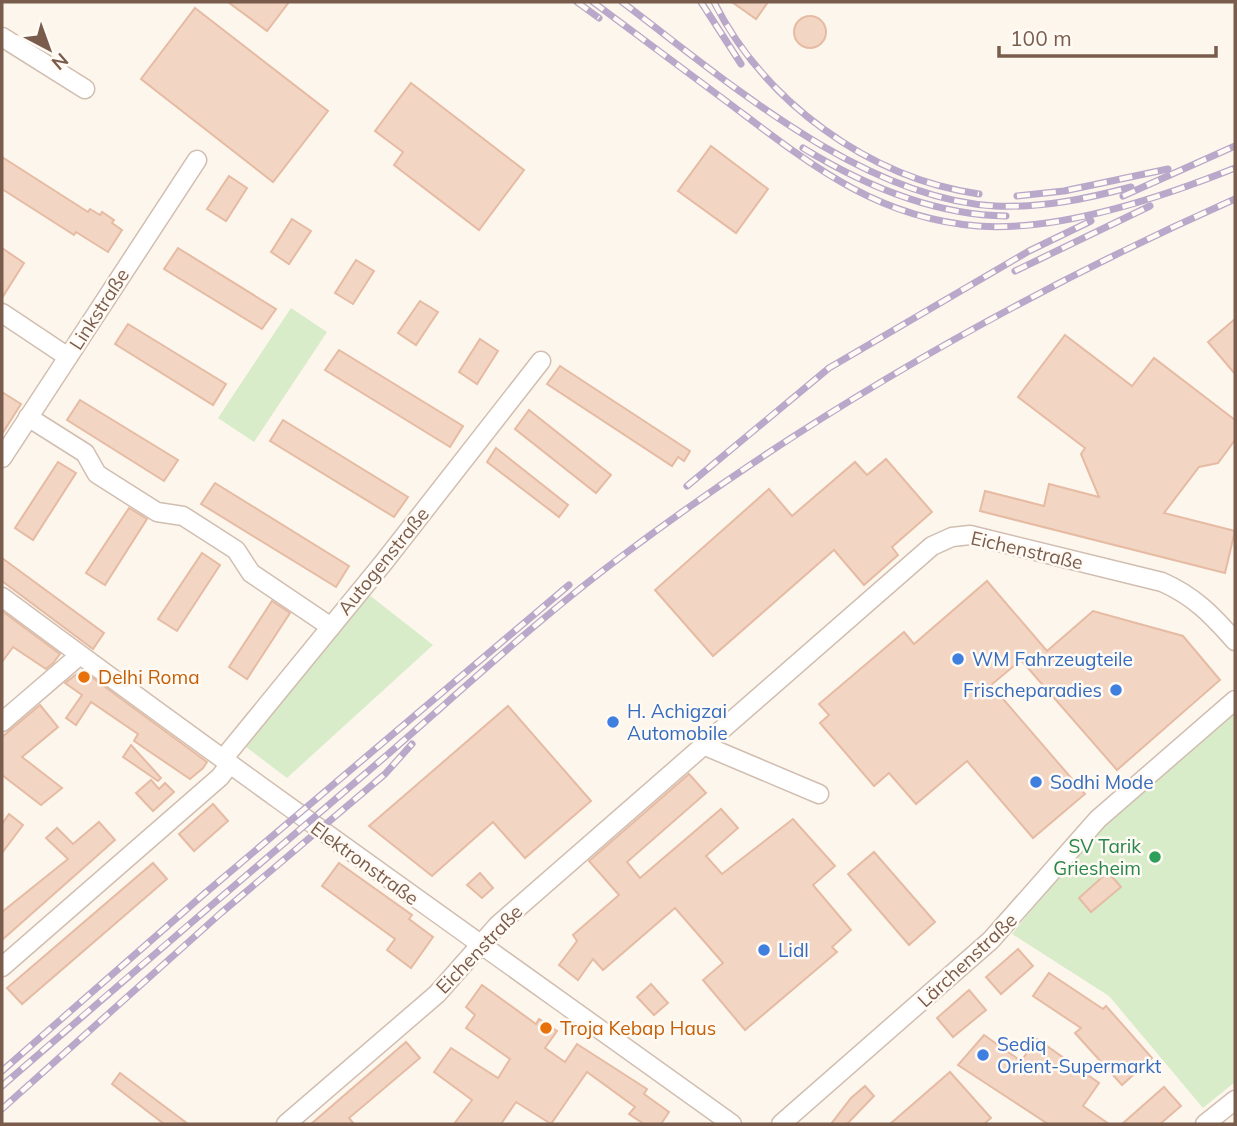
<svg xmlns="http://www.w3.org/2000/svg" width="1237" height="1126" font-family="Mulish,sans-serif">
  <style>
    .green { fill: #d8ecc9 }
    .building { fill: #f3d5c3; stroke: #e6bba3; stroke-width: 2 }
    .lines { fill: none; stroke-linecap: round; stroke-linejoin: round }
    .minor-casing { stroke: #d1beb0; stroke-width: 21 }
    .minor { stroke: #fff; stroke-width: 18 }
    .rail-casing { stroke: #b9a8c9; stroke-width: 7 }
    .rail { stroke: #fffaf3; stroke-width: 4.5; stroke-dasharray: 13; stroke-linecap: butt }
    .shop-dot { fill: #3f7fe0; stroke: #fffaf3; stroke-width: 2.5 }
    .food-dot { fill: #e8710a; stroke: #fffaf3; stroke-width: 2.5 }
    .leisure-dot { fill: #2e9e5b; stroke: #fffaf3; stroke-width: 2.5 }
    .labels { text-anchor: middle; stroke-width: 5; stroke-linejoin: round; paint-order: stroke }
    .street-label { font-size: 19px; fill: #7a5c4d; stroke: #fffaf3 }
    .shop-label { font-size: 19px; fill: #366cbe; stroke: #fffaf3; text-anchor: start }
    .food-label { font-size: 19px; fill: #c56008; stroke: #fffaf3; text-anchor: start }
    .leisure-label { font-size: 19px; fill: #27864d; stroke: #fffaf3; text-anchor: end }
  </style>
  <rect width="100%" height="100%" fill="#fdf6ec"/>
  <g class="green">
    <polygon points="291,308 327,332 254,442 218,418"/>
    <polygon points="368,594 433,645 287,778 246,747"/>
    <polygon points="1235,709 1235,1082 1203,1108 1109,996 1012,934 1099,826"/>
  </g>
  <g class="building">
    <polygon points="228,2 289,2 267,31"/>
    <polygon points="732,2 768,2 756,19"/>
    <polygon points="195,8 328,111 273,182 141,79"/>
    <circle cx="810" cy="32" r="16"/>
    <polygon points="411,83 524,170 479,230 394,165 403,152 375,131"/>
    <polygon points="711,146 768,189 736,233 678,191"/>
    <polygon points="2,157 88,212 90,209 100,215 102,212 114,220 112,223 122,230 108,252 76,232 74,235 2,189"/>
    <polygon points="229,176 247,188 226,221 207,209"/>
    <polygon points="292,219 311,231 289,264 271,252"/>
    <polygon points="2,248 24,263 2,298"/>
    <polygon points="178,248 276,309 262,329 164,269"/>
    <polygon points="356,260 374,271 353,304 335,293"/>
    <polygon points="420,301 438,312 416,345 398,333"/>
    <polygon points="1235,319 1235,374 1208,342"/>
    <polygon points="128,324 226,384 213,405 115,344"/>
    <polygon points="1065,335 1132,386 1154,358 1235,420 1235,440 1218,463 1199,467 1164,513 1235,531 1225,573 980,511 985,491 1044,506 1049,484 1099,497 1081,454 1085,448 1018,397"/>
    <polygon points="480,339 498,351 477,384 459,372"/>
    <polygon points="339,350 463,426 450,447 325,370"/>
    <polygon points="560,366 690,451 684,461 678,457 672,466 547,384"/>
    <polygon points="2,392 21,404 2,434"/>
    <polygon points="80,400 178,460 164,481 67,420"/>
    <polygon points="529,410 611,475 596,493 515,429"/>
    <polygon points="283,420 408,497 394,517 270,441"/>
    <polygon points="496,448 568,505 559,517 487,462"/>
    <polygon points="886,459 932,512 892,547 898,555 864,585 834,550 713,656 655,590 769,489 792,516 855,462 867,475"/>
    <polygon points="58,462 76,473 33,540 15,528"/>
    <polygon points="215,483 349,566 336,587 201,504"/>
    <polygon points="129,508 147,519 105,585 86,573"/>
    <polygon points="202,553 220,565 177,631 158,619"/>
    <polygon points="2,558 104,633 93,649 2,581"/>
    <polygon points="987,581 1047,651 1093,611 1183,636 1220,680 1117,770 1021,660 991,685 1085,794 1033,838 967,761 916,804 889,773 874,786 820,723 829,715 819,704 904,632 914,644"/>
    <polygon points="272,601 290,613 247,679 229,667"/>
    <polygon points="2,611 60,654 53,663 46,669 13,647 2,662"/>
    <polygon points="82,670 207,762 203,768 190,779 134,741 138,734 91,702 76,725 66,718 82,695 65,683"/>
    <polygon points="40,705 58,727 22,757 62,788 41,805 2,775 2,737"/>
    <polygon points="508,706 591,801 525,858 493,822 432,876 369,826"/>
    <polygon points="131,745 161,778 158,781 123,757"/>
    <polygon points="689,774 706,793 627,862 640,878 721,809 738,828 706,856 722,874 793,819 835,866 813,885 851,930 832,947 837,952 745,1030 703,980 723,963 675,908 603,970 593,959 578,980 559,965 577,941 573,935 619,895 589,861"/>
    <polygon points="151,780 159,789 165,783 174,792 153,811 136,793"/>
    <polygon points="213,804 228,821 194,851 179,834"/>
    <polygon points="9,814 23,825 2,853 2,824"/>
    <polygon points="99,822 115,840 2,940 2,912 68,859 46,838 57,828 73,844"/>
    <polygon points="874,852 935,922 909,945 848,874"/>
    <polygon points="153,863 167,879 22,1004 7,988"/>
    <polygon points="339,863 412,915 409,919 433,937 411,968 387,950 395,939 322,886"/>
    <polygon points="1108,872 1121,887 1091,912 1079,898"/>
    <polygon points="480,873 493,888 482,898 467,885"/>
    <polygon points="1018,949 1033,966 1001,994 986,977"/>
    <polygon points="1049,973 1103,1009 1106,1006 1152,1058 1122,1085 1075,1033 1081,1028 1033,996"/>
    <polygon points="651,984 668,1003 654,1015 637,997"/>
    <polygon points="482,985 536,1024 539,1019 557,1031 545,1048 565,1062 577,1044 647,1089 644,1094 669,1112 661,1124 644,1124 629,1114 635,1107 587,1072 551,1124 516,1102 501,1124 454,1124 472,1100 434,1072 451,1048 498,1078 510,1059 466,1028 475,1015 466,1007"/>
    <polygon points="969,990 986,1010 953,1037 937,1018"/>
    <polygon points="984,1035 1021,1061 1037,1039 1099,1083 1083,1106 1109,1124 1048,1124 958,1065"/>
    <polygon points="406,1042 420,1058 349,1118 354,1124 311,1124"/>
    <polygon points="950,1072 991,1118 984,1124 890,1124"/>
    <polygon points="120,1073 188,1124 164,1124 112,1084"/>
    <polygon points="865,1086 874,1096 847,1124 831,1124 851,1098"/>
    <polygon points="1164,1087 1181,1106 1160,1124 1122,1124"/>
  </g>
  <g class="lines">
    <defs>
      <g id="minor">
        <polyline points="2,37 85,89"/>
        <polyline points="2,313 68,357"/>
        <polyline points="28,417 85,453 97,474 157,512 183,516 236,550 251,573 331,627"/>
        <polyline points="2,458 197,160"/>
        <path d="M2 597C243 776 488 949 732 1124"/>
        <polyline points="2,722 80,655"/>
        <polyline points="703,745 819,794"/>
        <polyline points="223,759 384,562 541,361"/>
        <polyline points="2,967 220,777 230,764"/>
        <path d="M286 1124 437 994 498 925 932 546 952 537 970 535 1162 582C1194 596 1212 615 1235 641"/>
        <polyline points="781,1124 991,940 1098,819 1235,700"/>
        <polyline points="1205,1124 1235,1100"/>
      </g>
    </defs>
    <use href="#minor" class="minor-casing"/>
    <use href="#minor" class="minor"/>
    <defs>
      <g id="rail">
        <polyline points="577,2 599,18"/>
        <path d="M593 2C640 37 687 72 734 107 811 165 877 218 978 226 1059 232 1160 198 1235 168"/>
        <path d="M622 2C726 80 860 198 995 206 1042 208 1086 199 1131 187"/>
        <polyline points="701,2 741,64"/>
        <path d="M714 2C764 101 868 178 979 194"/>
        <path d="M803 148C865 186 934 215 1006 216"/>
        <polyline points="1017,196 1064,191 1168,169"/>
        <polyline points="1123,196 1235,146"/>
        <polyline points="1015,271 1150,206"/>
        <polyline points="687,486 829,368 1029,251 1091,221"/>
        <polyline points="2,1071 204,894 569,585"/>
        <path d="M2 1086C127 977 254 869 380 761 461 691 540 617 626 553 814 412 1021 294 1235 199"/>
        <polyline points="2,1109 221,913 385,774 412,744"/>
      </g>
    </defs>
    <use href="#rail" class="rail-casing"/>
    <use href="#rail" class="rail"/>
  </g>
  <g class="shop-dot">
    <circle cx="958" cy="659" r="7"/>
    <circle cx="1116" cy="690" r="7"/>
    <circle cx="613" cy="722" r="7"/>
    <circle cx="1036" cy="782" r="7"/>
    <circle cx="764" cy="950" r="7"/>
    <circle cx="983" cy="1055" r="7"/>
  </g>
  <g class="food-dot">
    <circle cx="84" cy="677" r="7"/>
    <circle cx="546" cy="1028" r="7"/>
  </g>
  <circle class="leisure-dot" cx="1155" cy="857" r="7"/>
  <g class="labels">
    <g class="street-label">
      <text transform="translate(99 309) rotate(-57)" y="7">Linkstraße</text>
      <text transform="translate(1027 550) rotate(13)" y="7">Eichenstraße</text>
      <text transform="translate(383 561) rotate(-51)" y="7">Autogenstraße</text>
      <text transform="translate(365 863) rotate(36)" y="7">Elektronstraße</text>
      <text transform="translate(479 949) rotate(-46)" y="7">Eichenstraße</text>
      <text transform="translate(967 960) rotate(-43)" y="7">Lärchenstraße</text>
    </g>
    <g class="shop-label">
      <text x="972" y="666">WM Fahrzeugteile</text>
      <text x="1102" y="697" text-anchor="end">Frischeparadies</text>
      <text x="627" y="718">H. Achigzai<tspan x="627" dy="22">Automobile</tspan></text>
      <text x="1050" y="789">Sodhi Mode</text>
      <text x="778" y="957">Lidl</text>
      <text x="997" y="1051">Sediq<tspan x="997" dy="22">Orient-Supermarkt</tspan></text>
    </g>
    <g class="food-label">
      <text x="98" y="684">Delhi Roma</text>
      <text x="560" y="1035">Troja Kebap Haus</text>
    </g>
    <g class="leisure-label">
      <text x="1141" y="853">SV Tarik<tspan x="1141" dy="22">Griesheim</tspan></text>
    </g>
  </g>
  <rect width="1237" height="1126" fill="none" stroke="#7a5c4d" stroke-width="7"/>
  <g transform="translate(49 49) rotate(139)" stroke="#fffaf3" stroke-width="5" paint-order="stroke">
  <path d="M0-5L12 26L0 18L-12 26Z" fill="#7a5c4d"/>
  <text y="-10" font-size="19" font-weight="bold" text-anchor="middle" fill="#7a5c4d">N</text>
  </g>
  <path d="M999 46v10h217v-10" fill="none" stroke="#7a5c4d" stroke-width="3.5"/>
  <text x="1010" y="46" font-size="21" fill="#7a5c4d" stroke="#fffaf3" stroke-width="5" paint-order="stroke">100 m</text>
</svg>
